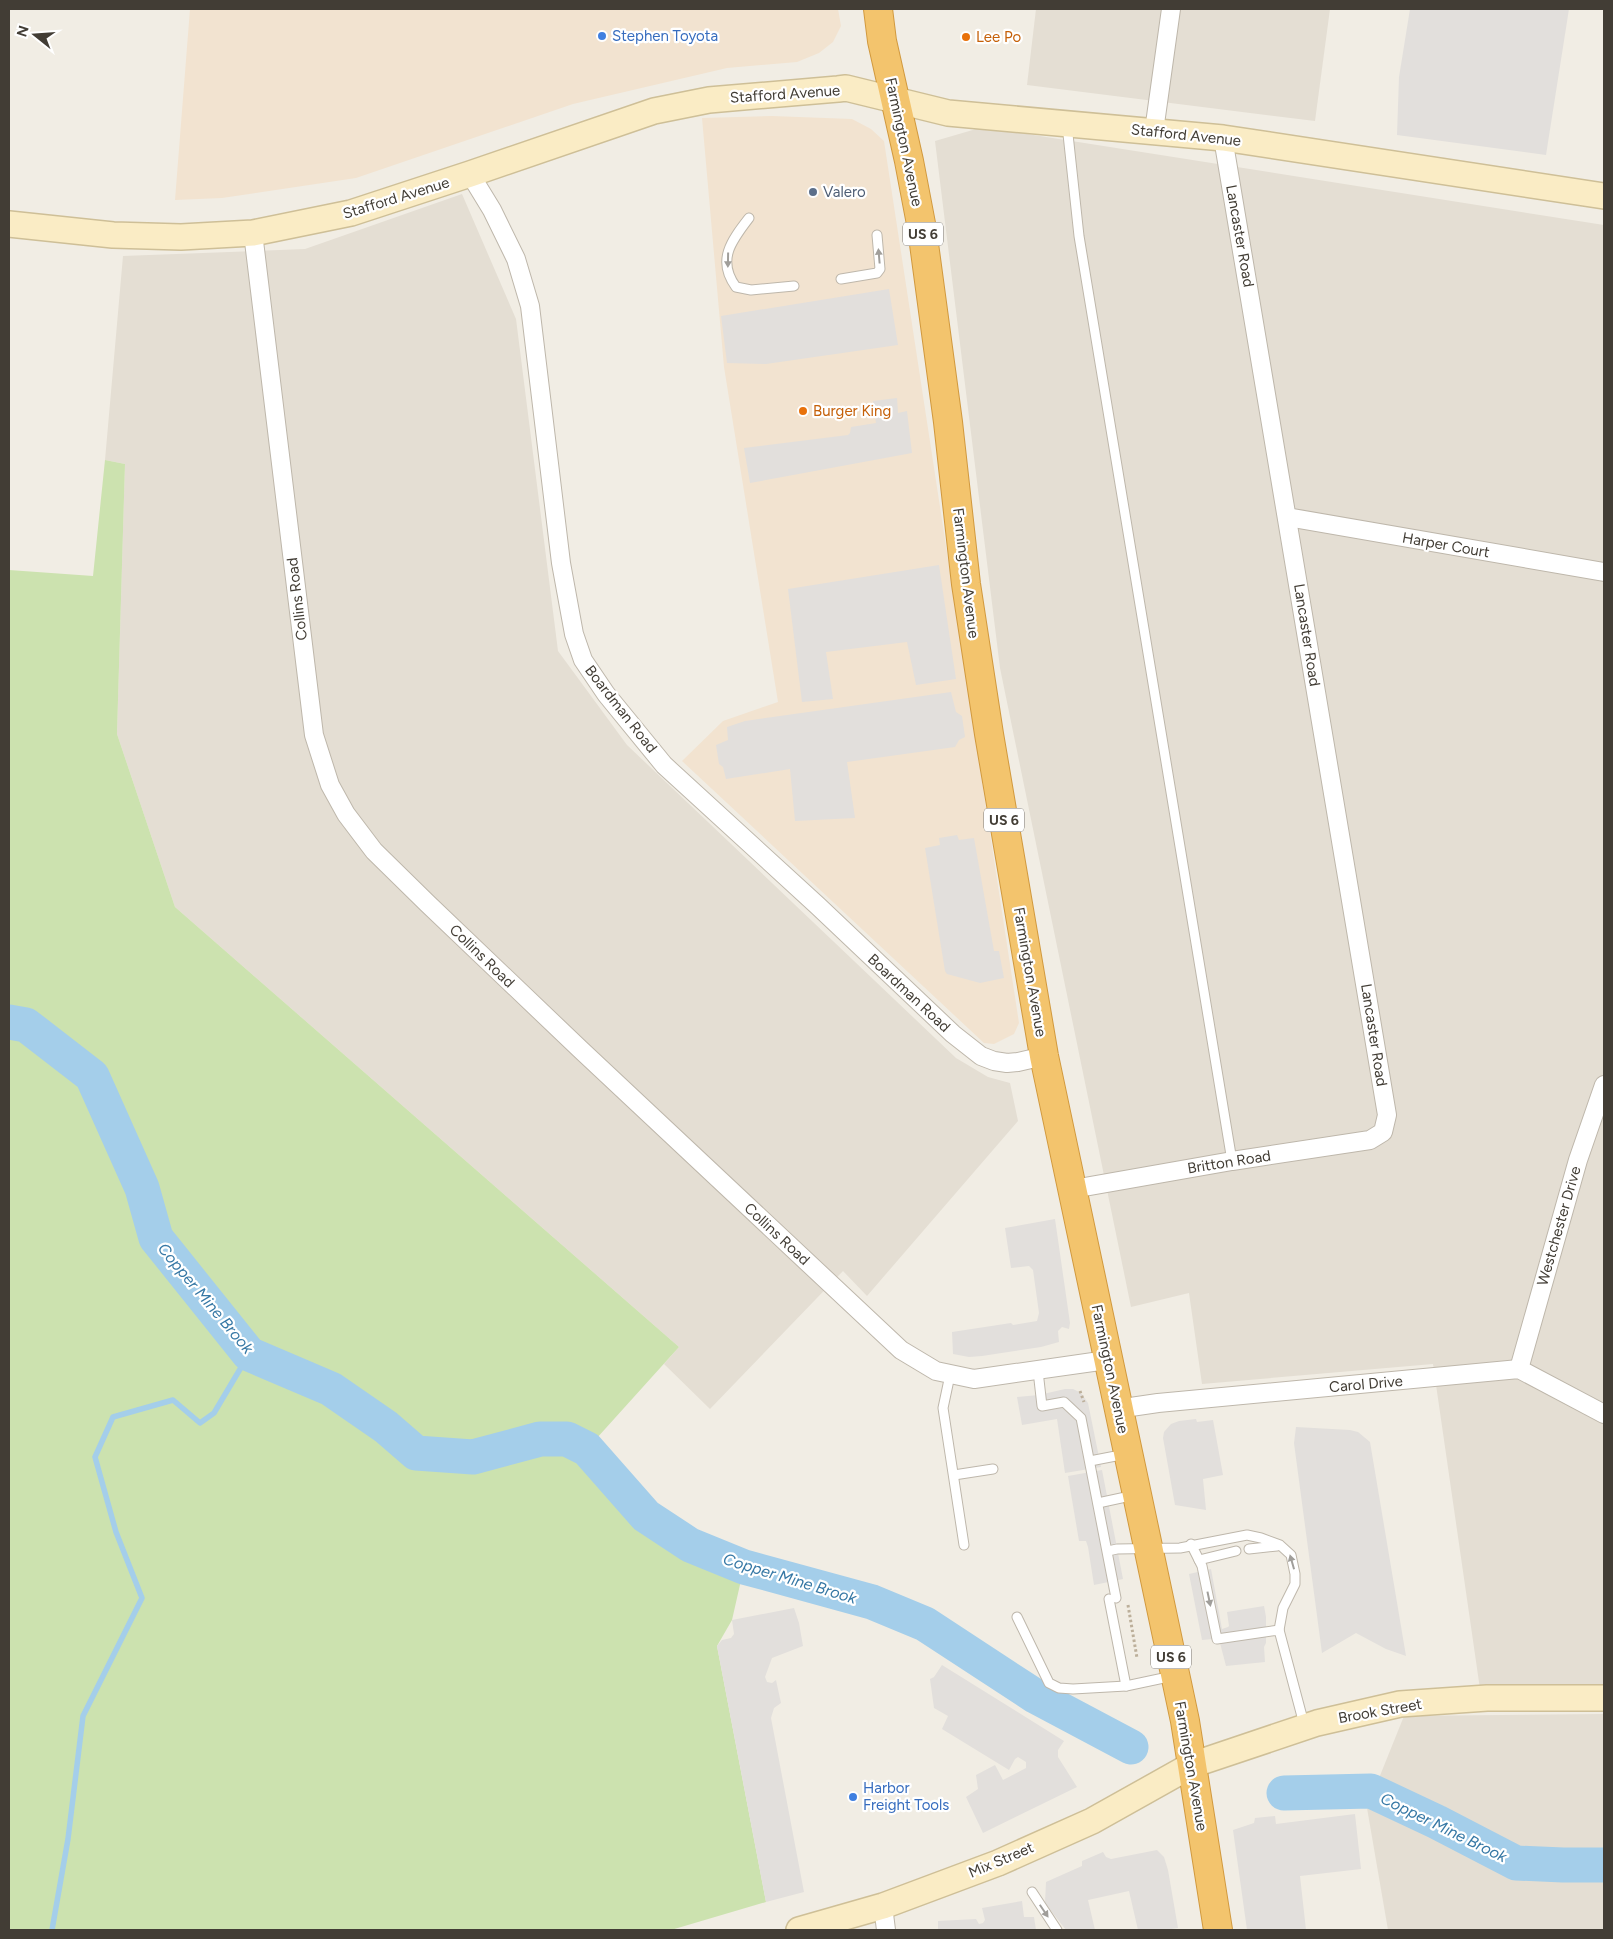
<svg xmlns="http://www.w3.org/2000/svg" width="1613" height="1939" font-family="Figtree,sans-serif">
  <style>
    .residential { fill: #e4ded3 }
    .commercial { fill: #f2e3d0 }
    .green { fill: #cce2af }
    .parking { fill: #e2dfdc }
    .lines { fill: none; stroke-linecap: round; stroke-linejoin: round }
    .stream { stroke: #a4ceea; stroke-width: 5.5 }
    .river { stroke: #a4ceea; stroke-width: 35 }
    .lane-casing { stroke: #beb7ab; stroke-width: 11 }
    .street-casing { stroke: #beb7ab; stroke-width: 20 }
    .secondary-casing { stroke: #cebf97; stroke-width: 28 }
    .highway-casing { stroke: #d1993e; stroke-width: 30 }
    .path { stroke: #bcaf9a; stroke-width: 3; stroke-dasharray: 2.5 2.5; stroke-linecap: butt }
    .lane { stroke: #fff; stroke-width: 9 }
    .street { stroke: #fff; stroke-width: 18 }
    .secondary { stroke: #faecc5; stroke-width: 25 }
    .highway { stroke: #f3c46d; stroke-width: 28 }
    .oneway { fill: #a09e9a }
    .shop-dot { fill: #3f7fe0; stroke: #fff; stroke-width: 2 }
    .food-dot { fill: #e8710a; stroke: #fff; stroke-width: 2 }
    .service-dot { fill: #5c6f8a; stroke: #fff; stroke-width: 2 }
    .labels { text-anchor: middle; stroke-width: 4.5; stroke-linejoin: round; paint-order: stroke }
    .shield { fill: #fff; stroke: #7b7772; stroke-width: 1 }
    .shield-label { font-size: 14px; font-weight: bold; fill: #423d35 }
    .shop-label { font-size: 15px; fill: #366cbe; stroke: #fff; text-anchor: start }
    .food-label { font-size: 15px; fill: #c56008; stroke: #fff; text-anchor: start }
    .street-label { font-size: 15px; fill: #423d35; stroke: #fff }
    .service-label { font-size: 15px; fill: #4e5e75; stroke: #fff; text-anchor: start }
    .water-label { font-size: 16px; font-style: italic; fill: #3678a5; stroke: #fff }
  </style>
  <rect width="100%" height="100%" fill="#f1ede4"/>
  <g class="residential">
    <polygon points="1036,9 1330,9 1315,121 1027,85"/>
    <polygon points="983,127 1604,225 1604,1687 1480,1689 1433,1364 1202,1384 1189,1293 1131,1307 1000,668 935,141"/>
    <polygon points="462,194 516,319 558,651 627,745 956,1058 988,1077 1010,1083 1018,1121 867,1296 843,1271 710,1409 664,1364 679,1347 175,907 117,734 125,464 105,460 123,256 305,249"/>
    <polygon points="1604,1714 1604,1930 1388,1930 1367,1808 1404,1716"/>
  </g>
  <g class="commercial">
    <polygon points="190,9 838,9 841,26 833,42 819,53 797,62 727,68 573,104 356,178 222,198 175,200"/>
    <polygon points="772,116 852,119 871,129 884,141 1019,1023 1014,1034 994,1044 984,1043 682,761 723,721 778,702 724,367 702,118"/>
  </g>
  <polygon class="green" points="105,460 125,464 117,734 175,907 679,1347 587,1449 646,1516 690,1545 744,1567 732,1620 717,1646 766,1902 671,1930 9,1930 9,570 93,576"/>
  <g class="parking">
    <polygon points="1410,9 1569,9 1546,155 1397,135 1399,77"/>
    <polygon points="889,289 898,345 766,364 727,363 721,316"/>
    <polygon points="897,398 898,413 907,411 912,453 750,483 744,448 848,435 850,433 851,427 876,423 873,401"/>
    <polygon points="939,565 956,679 916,685 907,642 826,652 833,699 802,702 788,589"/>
    <polygon points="951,692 956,712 962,716 965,737 959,740 955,747 847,762 855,818 795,821 790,769 726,779 723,767 719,764 716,745 728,740 727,727 745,721"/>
    <polygon points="957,835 959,840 974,838 994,951 999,951 1004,978 980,983 947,974 945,971 925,848 940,845 939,838"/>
    <polygon points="1055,1219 1070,1323 1069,1329 1062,1327 1058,1331 1059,1342 1041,1347 982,1356 969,1357 953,1354 952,1332 1011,1323 1013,1325 1037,1321 1039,1313 1033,1270 1029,1266 1011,1268 1005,1228"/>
    <polygon points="1065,1389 1073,1389 1081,1393 1088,1403 1101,1467 1065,1473 1057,1419 1022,1425 1017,1397 1039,1395"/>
    <polygon points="1196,1419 1197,1422 1213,1420 1223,1475 1203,1479 1206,1510 1175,1505 1163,1438 1164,1432 1171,1424 1179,1421"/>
    <polygon points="1296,1427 1350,1430 1358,1432 1370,1442 1406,1656 1386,1649 1356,1633 1322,1653 1294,1443"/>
    <polygon points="1102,1470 1123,1579 1094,1585 1088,1547 1086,1541 1079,1541 1068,1476"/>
    <polygon points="1211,1569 1222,1629 1228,1627 1229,1626 1227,1612 1264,1606 1266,1617 1266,1643 1264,1647 1265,1662 1226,1666 1220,1643 1213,1639 1202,1640 1189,1574"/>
    <polygon points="794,1608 799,1623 803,1646 772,1658 765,1677 767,1682 772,1683 776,1680 781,1703 774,1708 771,1718 804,1892 766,1902 717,1646 722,1640 731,1638 734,1634 732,1620"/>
    <polygon points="942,1665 1064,1741 1058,1750 1058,1757 1077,1787 983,1833 966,1797 978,1789 976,1775 995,1765 1003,1780 1026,1768 1026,1762 1018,1757 1015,1759 1009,1770 942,1729 948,1716 934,1708 930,1679 934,1677"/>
    <polygon points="1355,1814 1361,1869 1300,1876 1306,1930 1247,1930 1233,1830 1254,1823 1255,1818 1275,1816 1276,1824"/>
    <polygon points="1157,1850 1164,1857 1168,1870 1178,1928 1165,1930 1138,1930 1129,1891 1088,1900 1095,1930 1066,1930 1045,1903 1046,1882 1082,1866 1082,1861 1103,1852 1106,1857 1111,1859"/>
    <polygon points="1022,1901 1024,1917 1034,1917 1036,1930 938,1930 938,1921 976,1919 979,1924 983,1923 985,1920 982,1908"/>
  </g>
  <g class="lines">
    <polyline class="stream" points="52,1930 68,1839 83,1716 142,1598 116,1532 95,1457 113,1417 173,1400 200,1423 214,1413 249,1354"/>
    <g class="river">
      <polyline points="9,1022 26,1025 92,1076 142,1188 156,1238 249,1354 331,1389 386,1427 416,1453 473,1457 540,1439 567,1439 587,1449 646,1516 690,1545 744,1567 872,1602 925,1624 1035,1696 1131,1747"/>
      <polyline points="1284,1793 1371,1791 1437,1822 1516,1863 1563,1865 1604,1865"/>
    </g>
    <defs>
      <g id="lane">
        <polyline points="1067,125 1079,236 1232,1161"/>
        <path d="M749 218C732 240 716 260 736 287L751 290 794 286"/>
        <polyline points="841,279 877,273 880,269 877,235"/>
        <polyline points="1038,1371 1042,1406 1064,1402 1081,1418 1116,1598"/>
        <polyline points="950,1375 943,1408 964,1545"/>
        <polyline points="1090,1461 1126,1454"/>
        <polyline points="954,1475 993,1469"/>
        <polyline points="1098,1503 1135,1495"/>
        <polyline points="1191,1544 1202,1566 1217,1639 1279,1630 1304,1724"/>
        <polyline points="1249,1549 1277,1546"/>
        <polyline points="1108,1551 1117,1549 1180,1548 1247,1535 1261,1538 1280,1545 1291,1555 1295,1574 1295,1584 1283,1608 1279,1630"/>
        <polyline points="1199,1560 1236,1551"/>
        <polyline points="1109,1599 1126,1686"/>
        <polyline points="1017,1617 1049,1683 1059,1688 1073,1689 1126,1686 1173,1676"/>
        <polyline points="1032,1892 1057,1930"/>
      </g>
      <g id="street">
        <polyline points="1154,131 1171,9"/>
        <polyline points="470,174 492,210 516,259 530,306 561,563 574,634 583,660 606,694 664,765 818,906 953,1034 981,1056 994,1061 1007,1063 1018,1062 1044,1056"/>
        <polyline points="253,233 314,735 330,785 346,814 374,851 427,903 580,1049 901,1350 936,1371 974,1379 1107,1360"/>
        <polyline points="1287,517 1604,572"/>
        <polyline points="1073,1189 1232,1161 1370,1140 1383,1132 1387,1115 1223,138"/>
        <polyline points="1519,1369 1578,1160 1604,1085"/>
        <polyline points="1117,1409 1158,1403 1519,1369 1604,1414"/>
        <polyline points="883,1906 886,1930"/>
      </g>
      <g id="secondary">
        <polyline points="9,224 113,235 181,237 253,233 351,213 470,174 654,111 709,100 838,89 846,88 948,113 1223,138 1604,196"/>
        <polyline points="799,1930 883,1906 998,1863 1092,1821 1192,1765 1317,1723 1400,1704 1487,1698 1604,1698"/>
      </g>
      <polyline id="highway" points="878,9 882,41 909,161 922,229 948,422 966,584 989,734 1044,1056 1185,1721 1218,1930"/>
    </defs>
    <use href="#lane" class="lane-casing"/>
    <use href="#street" class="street-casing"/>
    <use href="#secondary" class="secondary-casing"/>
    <use href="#highway" class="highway-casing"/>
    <g class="path">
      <polyline points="1080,1391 1084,1402"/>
      <polyline points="1128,1605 1137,1658"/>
    </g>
    <use href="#lane" class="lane"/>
    <use href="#street" class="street"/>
    <use href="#secondary" class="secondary"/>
    <use href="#highway" class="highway"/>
  </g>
  <defs><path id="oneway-solid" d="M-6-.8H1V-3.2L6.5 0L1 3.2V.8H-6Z" transform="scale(1.25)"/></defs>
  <g class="oneway">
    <use href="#oneway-solid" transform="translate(879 256) rotate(-95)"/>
    <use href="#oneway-solid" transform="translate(728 260) rotate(91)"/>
    <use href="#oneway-solid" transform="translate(1292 1562) rotate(-106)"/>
    <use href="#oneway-solid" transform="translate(1209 1599) rotate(78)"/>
    <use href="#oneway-solid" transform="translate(1044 1911) rotate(56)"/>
  </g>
  <g class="shop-dot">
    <circle cx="602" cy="36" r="5"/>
    <circle cx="853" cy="1797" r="5"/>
  </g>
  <g class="food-dot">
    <circle cx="966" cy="37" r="5"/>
    <circle cx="803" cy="411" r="5"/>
  </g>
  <circle class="service-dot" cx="813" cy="192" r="5"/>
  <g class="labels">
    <g class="shield">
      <rect x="903" y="222.5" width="40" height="23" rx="4"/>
      <rect x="984" y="808.5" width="40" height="23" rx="4"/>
      <rect x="1151" y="1645.5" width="40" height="23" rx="4"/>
    </g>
    <g class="shield-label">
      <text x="923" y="239">US 6</text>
      <text x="1004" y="825">US 6</text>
      <text x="1171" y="1662">US 6</text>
    </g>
    <g class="shop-label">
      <text x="612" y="41">Stephen Toyota</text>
      <text x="863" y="1793">Harbor<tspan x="863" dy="17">Freight Tools</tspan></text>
    </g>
    <g class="food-label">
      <text x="976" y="42">Lee Po</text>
      <text x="813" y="416">Burger King</text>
    </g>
    <g class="street-label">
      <text transform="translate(785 94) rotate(-4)" y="5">Stafford Avenue</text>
      <text transform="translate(1186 135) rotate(6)" y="5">Stafford Avenue</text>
      <text transform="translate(904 142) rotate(78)" y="5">Farmington Avenue</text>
      <text transform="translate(396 198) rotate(-17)" y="5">Stafford Avenue</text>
      <text transform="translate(1240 236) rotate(80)" y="5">Lancaster Road</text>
      <text transform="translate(1446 545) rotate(10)" y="5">Harper Court</text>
      <text transform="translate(966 573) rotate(83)" y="5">Farmington Avenue</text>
      <text transform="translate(297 599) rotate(-97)" y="5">Collins Road</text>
      <text transform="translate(1307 635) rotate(81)" y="5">Lancaster Road</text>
      <text transform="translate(621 709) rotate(52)" y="5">Boardman Road</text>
      <text transform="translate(482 956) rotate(44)" y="5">Collins Road</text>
      <text transform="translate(1030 972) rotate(80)" y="5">Farmington Avenue</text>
      <text transform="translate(909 993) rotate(43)" y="5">Boardman Road</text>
      <text transform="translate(1374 1035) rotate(81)" y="5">Lancaster Road</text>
      <text transform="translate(1229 1162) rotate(-9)" y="5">Britton Road</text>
      <text transform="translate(1559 1226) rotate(-74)" y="5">Westchester Drive</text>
      <text transform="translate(777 1234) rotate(43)" y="5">Collins Road</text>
      <text transform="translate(1110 1369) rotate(78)" y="5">Farmington Avenue</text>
      <text transform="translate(1366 1384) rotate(-5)" y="5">Carol Drive</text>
      <text transform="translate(1380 1711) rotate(-10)" y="5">Brook Street</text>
      <text transform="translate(1191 1766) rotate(80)" y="5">Farmington Avenue</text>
      <text transform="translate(1001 1860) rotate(-23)" y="5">Mix Street</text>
    </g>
    <g class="service-label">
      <text x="823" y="197">Valero</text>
    </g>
    <g class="water-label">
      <text transform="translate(206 1298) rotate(50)" y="6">Copper Mine Brook</text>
      <text transform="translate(790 1578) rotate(17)" y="6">Copper Mine Brook</text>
      <text transform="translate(1444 1827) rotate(26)" y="6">Copper Mine Brook</text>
    </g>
  </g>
  <rect width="1613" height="1939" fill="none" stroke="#423d35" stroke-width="20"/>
  <g transform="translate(35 35) rotate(287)" stroke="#ffffff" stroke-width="4" paint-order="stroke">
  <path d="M0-4L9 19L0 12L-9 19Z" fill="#423d35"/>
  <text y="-8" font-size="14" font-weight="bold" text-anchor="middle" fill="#423d35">N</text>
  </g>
</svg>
